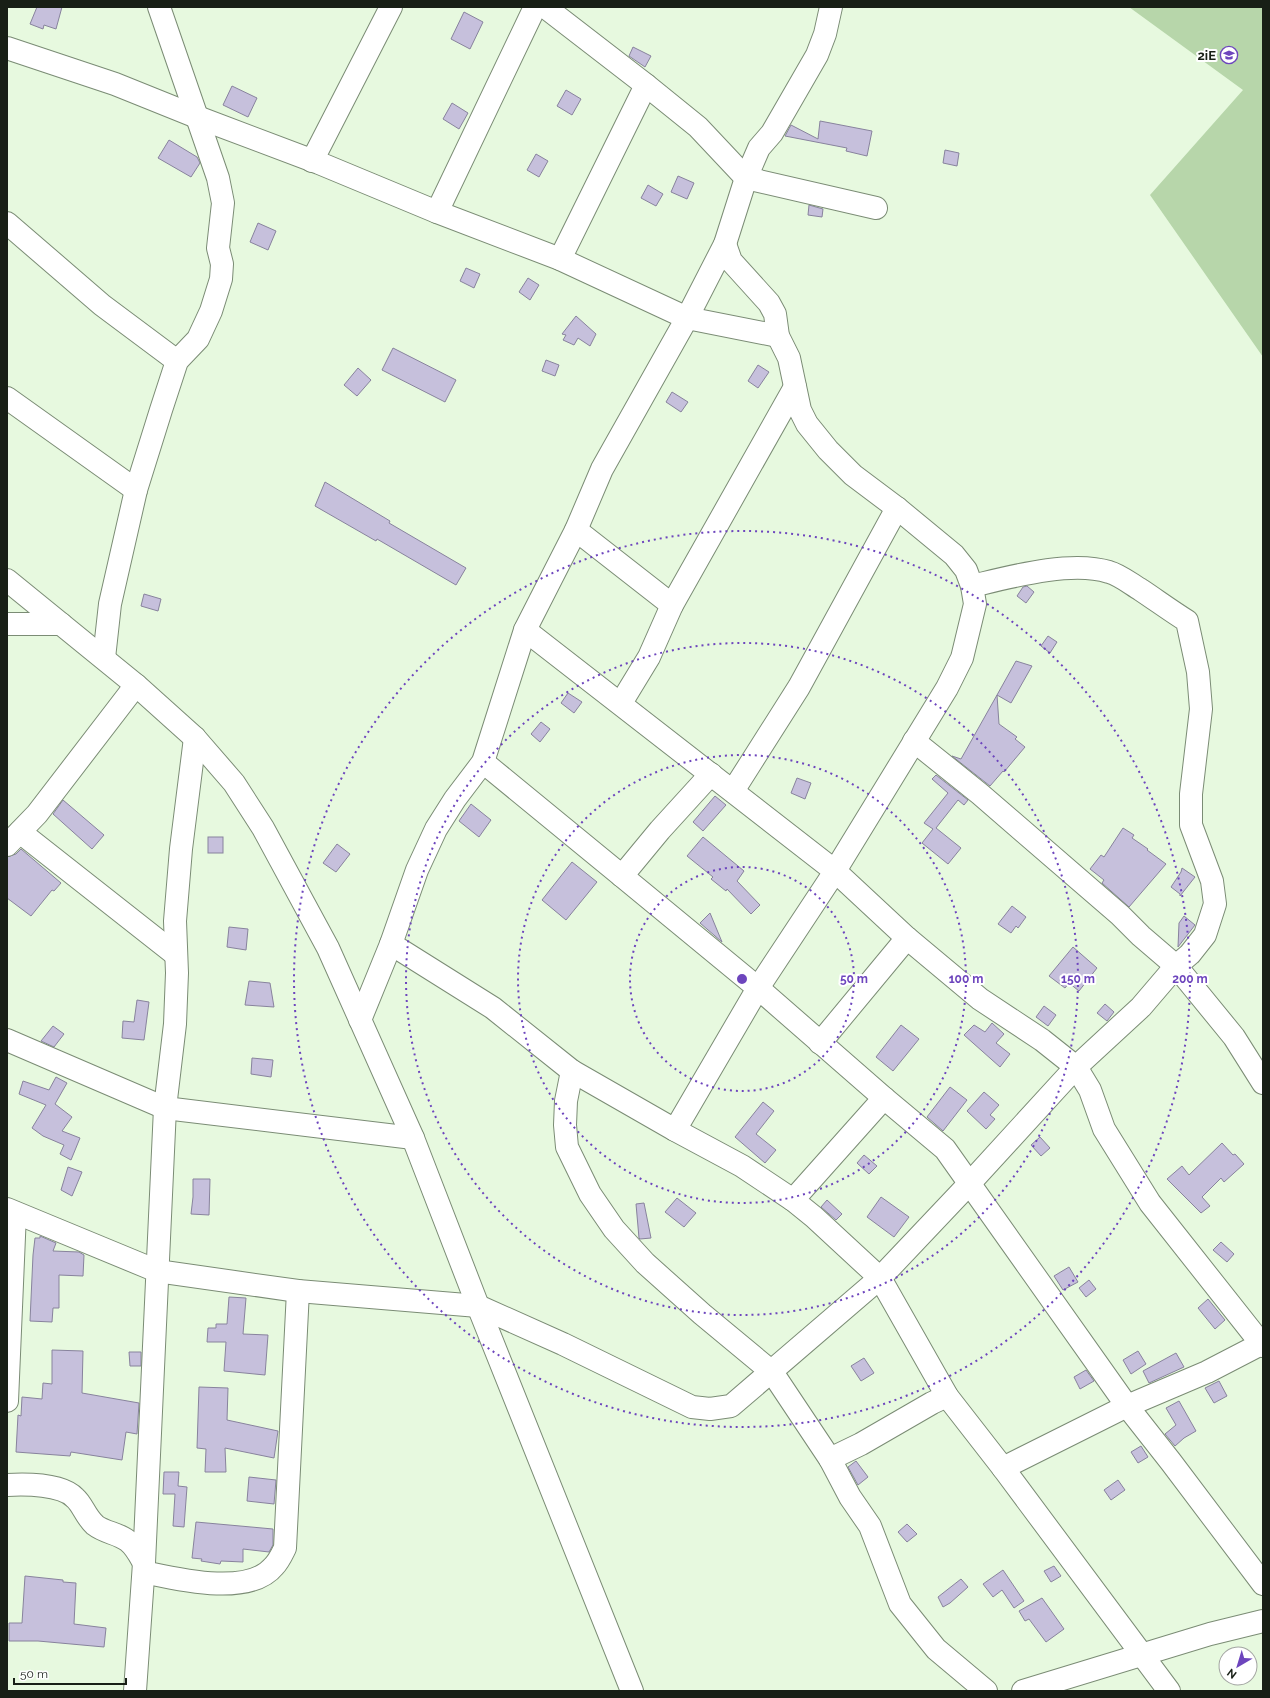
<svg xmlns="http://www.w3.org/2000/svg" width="1270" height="1698" font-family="Raleway,sans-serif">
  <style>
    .green { fill: #b7d6aa }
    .building { fill: #c6c0dc; stroke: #88839d }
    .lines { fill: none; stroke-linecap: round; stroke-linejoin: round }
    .minor-casing { stroke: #7b8c75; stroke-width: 24 }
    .minor { stroke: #fff; stroke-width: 22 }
    .ring { fill: none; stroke: #6d45bd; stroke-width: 2; stroke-dasharray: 2 4 }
    .labels { text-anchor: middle; stroke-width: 4; stroke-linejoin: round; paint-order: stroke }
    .poi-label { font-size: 13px; font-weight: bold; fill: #181f16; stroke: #fff; text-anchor: end }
    .centre { fill: #6d45bd; stroke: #fff; stroke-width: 2 }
    .ring-label { font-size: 12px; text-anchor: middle; font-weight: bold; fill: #6d45bd; stroke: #fff; stroke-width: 4; stroke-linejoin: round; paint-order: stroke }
  </style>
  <rect width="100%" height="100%" fill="#e7f9df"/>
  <polygon class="green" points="1129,7 1263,7 1263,357 1150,195 1243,90"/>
  <g class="building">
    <polygon points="37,7 62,7 56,29 44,25 43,29 30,24"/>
    <polygon points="464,12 483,22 470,49 451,39"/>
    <polygon points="633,47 651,56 645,67 629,56"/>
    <polygon points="232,86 257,98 248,117 223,105"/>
    <polygon points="566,90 581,99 572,115 557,106"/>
    <polygon points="452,103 468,113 459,129 443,119"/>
    <polygon points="820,121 872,131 867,156 846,151 847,148 785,136 791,125 818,139"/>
    <polygon points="169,140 197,157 200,163 191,177 158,158"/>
    <polygon points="945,150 959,153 957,166 943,163"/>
    <polygon points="536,154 548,161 539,177 527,170"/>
    <polygon points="678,176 694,183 687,199 671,192"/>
    <polygon points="648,185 663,194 656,206 641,198"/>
    <polygon points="809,205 823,209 822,217 808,215"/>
    <polygon points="258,223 276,231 268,250 250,242"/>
    <polygon points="466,268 480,274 474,288 460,281"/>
    <polygon points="528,278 539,285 530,300 519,292"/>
    <polygon points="576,316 596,334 590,346 578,338 574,345 563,340 566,335 562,334"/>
    <polygon points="393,348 456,380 445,402 382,370"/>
    <polygon points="546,360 559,365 555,376 542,371"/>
    <polygon points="758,365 769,372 758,388 748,381"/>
    <polygon points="358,368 371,380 357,396 344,385"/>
    <polygon points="672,392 688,402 681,412 666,402"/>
    <polygon points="325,482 390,521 389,523 466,568 456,585 377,539 376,541 315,506"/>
    <polygon points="1027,586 1034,592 1026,603 1017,596 1023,587"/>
    <polygon points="144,594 161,599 158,611 141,606"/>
    <polygon points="1048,636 1057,642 1050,653 1041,646"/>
    <polygon points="1016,661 1032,666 1011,703 997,695"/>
    <polygon points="568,693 582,702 574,713 561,703"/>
    <polygon points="997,695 999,724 1017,737 1015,739 1025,747 1004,772 1003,771 990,786 952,756 961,759"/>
    <polygon points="541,722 550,729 540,742 531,734"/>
    <polygon points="936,775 968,800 964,805 958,800 936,828 961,848 948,864 922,843 933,829 924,823 948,793 932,779"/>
    <polygon points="797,778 811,783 805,799 791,793"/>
    <polygon points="715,796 726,805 703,831 693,822"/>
    <polygon points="63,800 104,835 92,849 53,814"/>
    <polygon points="471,804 491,820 479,837 459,821"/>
    <polygon points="1123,828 1134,835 1132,838 1148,849 1147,850 1166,864 1129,907 1102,883 1104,880 1090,869 1101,855 1104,857"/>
    <rect x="208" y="837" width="15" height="16"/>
    <polygon points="703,837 744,871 737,881 760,905 751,914 727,889 726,891 711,879 713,877 687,856"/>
    <polygon points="337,844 350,854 336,872 323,863"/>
    <polygon points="21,849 61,883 54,891 52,890 31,916 7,898 7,857 16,854"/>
    <polygon points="572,862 597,882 566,920 542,900"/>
    <polygon points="1182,868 1195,877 1180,896 1180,894 1171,887 1181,872"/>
    <polygon points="1012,906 1026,917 1018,928 1016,926 1011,933 998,924"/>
    <polygon points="710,913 722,942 700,923"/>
    <polygon points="1184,916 1195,925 1178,947 1179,923"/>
    <polygon points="229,927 248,929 246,950 227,947"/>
    <polygon points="1073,947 1097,968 1079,991 1069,983 1065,988 1049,976"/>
    <polygon points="249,981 270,983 274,1007 245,1005"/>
    <polygon points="137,1000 149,1002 144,1040 122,1038 123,1021 134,1022"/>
    <polygon points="1105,1004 1114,1012 1107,1021 1097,1013"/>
    <polygon points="1044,1006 1056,1015 1048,1026 1036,1017"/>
    <polygon points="992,1023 1004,1034 996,1043 1010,1054 1000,1067 964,1035 974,1025 985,1032"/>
    <polygon points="901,1025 919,1039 893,1071 876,1057"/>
    <polygon points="53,1026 64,1034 54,1047 41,1041"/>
    <polygon points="252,1058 273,1060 271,1077 251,1074"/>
    <polygon points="56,1077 67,1083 55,1104 72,1117 62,1131 80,1138 71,1160 60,1154 64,1145 43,1136 32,1128 46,1105 19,1094 23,1081 49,1090"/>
    <polygon points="950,1087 967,1100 943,1131 927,1117"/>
    <polygon points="984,1092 999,1105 990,1115 995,1119 986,1129 967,1111"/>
    <polygon points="763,1102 774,1111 756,1134 776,1150 765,1163 735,1137"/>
    <polygon points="1040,1137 1050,1148 1041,1156 1031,1145"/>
    <polygon points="1222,1143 1233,1155 1235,1154 1244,1164 1224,1182 1221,1178 1202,1197 1210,1206 1201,1213 1167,1179 1182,1166 1189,1175"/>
    <polygon points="864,1155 877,1166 869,1174 857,1163"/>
    <polygon points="68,1167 82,1172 72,1196 61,1190"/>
    <polygon points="193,1179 210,1179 209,1215 191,1214 193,1197"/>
    <polygon points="881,1197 909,1217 894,1237 867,1217"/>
    <polygon points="677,1198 696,1213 684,1227 665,1212"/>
    <polygon points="827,1200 842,1214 836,1220 821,1207"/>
    <polygon points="644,1203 651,1238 640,1239 639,1238 636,1204"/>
    <polygon points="40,1236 56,1243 53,1251 79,1252 84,1255 83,1276 59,1275 59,1308 53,1308 52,1322 30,1321 33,1255 35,1238 40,1238"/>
    <polygon points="1221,1242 1234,1254 1227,1262 1213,1250"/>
    <polygon points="1069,1267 1078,1282 1063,1290 1054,1276"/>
    <polygon points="1089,1280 1096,1289 1086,1297 1079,1288"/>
    <polygon points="229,1297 246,1298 243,1334 268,1335 265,1375 224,1371 226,1342 207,1342 208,1328 216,1328 216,1324 227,1324"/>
    <polygon points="1208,1299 1225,1320 1215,1329 1198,1308"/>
    <polygon points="52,1350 83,1351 82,1393 139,1403 137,1434 126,1432 122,1460 71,1452 70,1456 16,1452 18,1415 21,1416 22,1397 42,1399 43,1383 52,1384"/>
    <polygon points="1138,1351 1146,1364 1131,1374 1123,1360"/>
    <polygon points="129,1352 141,1352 141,1366 130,1366"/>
    <polygon points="1176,1353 1184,1367 1149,1383 1143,1371"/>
    <polygon points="864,1358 874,1373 861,1381 851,1366"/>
    <polygon points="1086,1370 1094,1381 1080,1389 1074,1377"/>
    <polygon points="1219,1381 1227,1396 1214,1403 1205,1388"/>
    <polygon points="199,1387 228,1388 227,1420 278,1431 274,1458 225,1448 226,1472 205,1472 206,1449 197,1448"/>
    <polygon points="1179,1401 1196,1431 1184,1438 1175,1446 1165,1434 1176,1425 1166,1408"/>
    <polygon points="1141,1446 1148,1457 1138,1463 1131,1452"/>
    <polygon points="856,1461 868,1477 858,1485 848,1467"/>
    <polygon points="164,1472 179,1472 178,1486 187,1487 184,1527 173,1526 175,1494 163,1494"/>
    <polygon points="249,1477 276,1480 274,1504 247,1501"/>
    <polygon points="1118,1480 1125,1490 1111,1500 1104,1490"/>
    <polygon points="196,1522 273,1529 273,1545 269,1552 243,1549 243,1562 221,1561 220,1564 201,1561 202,1559 192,1558"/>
    <polygon points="907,1524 917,1534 907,1542 898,1532"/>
    <polygon points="1054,1566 1061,1576 1051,1582 1044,1571"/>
    <polygon points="1003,1570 1024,1601 1014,1608 1002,1590 993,1597 983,1584"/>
    <polygon points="25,1576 63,1580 63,1582 76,1583 74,1624 106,1628 104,1647 38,1641 9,1641 9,1623 22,1623"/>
    <polygon points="961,1579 968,1587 950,1603 943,1607 938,1597"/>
    <polygon points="1042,1598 1064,1629 1046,1642 1029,1619 1025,1621 1019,1611"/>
  </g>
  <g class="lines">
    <defs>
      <g id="minor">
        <polyline points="545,7 646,85 698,127 746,178 876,208"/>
        <polyline points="7,48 115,84 197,117 319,163 437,212 560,259 687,318 778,336"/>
        <polyline points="312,161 391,7"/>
        <polyline points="437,212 535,7"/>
        <polyline points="7,223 102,305 177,361"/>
        <polyline points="560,259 646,85"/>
        <polyline points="7,398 136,490"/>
        <polyline points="576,530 672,605 795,387"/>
        <polyline points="7,580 136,685 195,738 234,783 263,828 328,948 413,1138 478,1306 632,1691"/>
        <polyline points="7,624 61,624"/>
        <polyline points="525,630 835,871 907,938 980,999 1042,1040 1076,1067 1090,1090 1104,1129 1150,1203 1263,1346"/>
        <polyline points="104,658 110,604 136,490 161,410 177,361 198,339 211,311 221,279 222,264 218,248 223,203 218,178 159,7"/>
        <polyline points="621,703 649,657 672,605"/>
        <polyline points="914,741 980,794 1120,915 1141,936 1176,966 1234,1037 1263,1083"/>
        <polyline points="483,762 622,876 660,830 711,774"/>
        <polyline points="733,791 799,687 897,508"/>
        <polyline points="20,832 175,954"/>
        <polyline points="7,845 37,814 136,685"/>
        <polyline points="622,876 758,988 884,1098 945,1149 1127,1406 1171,1462 1263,1584"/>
        <polyline points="391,944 493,1008 572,1071 675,1130 742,1166 793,1200 814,1217 880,1278 947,1396 1003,1468 1169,1691"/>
        <polyline points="360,1020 391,944 417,870 436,829 455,799 483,762 525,630 576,530 602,469 687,318 725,244 746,178 759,148 772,133 817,55 825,34 831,7"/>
        <polyline points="7,1040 165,1108 413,1138"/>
        <polyline points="820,1043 907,938"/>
        <polyline points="572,1071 566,1101 565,1125 567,1147 590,1194 614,1229 645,1263 702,1314 772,1372 830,1459 850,1497 870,1526 900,1604 936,1649 986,1691"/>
        <polyline points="675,1130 758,988 830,879 947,688 962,658 975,604 972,586 966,570 954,555 897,508 853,475 828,450 807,424 800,410 789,358 778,336 775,314 769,303 731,261 725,244"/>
        <polyline points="793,1200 884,1098"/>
        <path d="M7 1209 157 1271 298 1291 478 1306 563 1344 692 1407 710 1409 731 1406 880 1278 969 1184 1076 1067 1141 1007 1176 966 1190 954 1205 935 1215 904 1212 881 1191 825V794L1201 709 1198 672 1187 621C1171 611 1156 600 1141 590 1131 584 1120 575 1109 572 1071 560 1010 577 972 586"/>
        <polyline points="7,1401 15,1213"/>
        <polyline points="830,1459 861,1444 932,1403 947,1396"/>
        <polyline points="1003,1468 1127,1406 1207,1372 1263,1343"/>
        <path d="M7 1485C25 1484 62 1484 75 1498 83 1505 85 1516 95 1525 105 1533 118 1533 128 1541 135 1546 140 1556 144 1563"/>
        <path d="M144 1572C177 1579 249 1597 274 1566 279 1561 282 1554 285 1548L298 1291"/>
        <polyline points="135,1691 144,1563 165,1108 175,1024 177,973 175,921 181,849 195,738"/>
        <polyline points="1023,1691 1210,1634 1263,1621"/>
      </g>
    </defs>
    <use href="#minor" class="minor-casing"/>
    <use href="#minor" class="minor"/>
  </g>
  <g class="ring">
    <circle cx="742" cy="979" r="112"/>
    <circle cx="742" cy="979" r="224"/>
    <circle cx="742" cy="979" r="336"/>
    <circle cx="742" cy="979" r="448"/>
  </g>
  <defs>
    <symbol id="university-ring" viewBox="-11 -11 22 22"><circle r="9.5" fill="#fff" stroke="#6d45bd" stroke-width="1.5"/><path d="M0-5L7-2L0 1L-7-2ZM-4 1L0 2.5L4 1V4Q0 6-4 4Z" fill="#6d45bd"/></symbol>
  </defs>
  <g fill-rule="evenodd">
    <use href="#university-ring" x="1219" y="45" width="20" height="20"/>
  </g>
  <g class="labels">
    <g class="poi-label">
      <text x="1216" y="60">2iE</text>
    </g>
  </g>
  <circle cx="742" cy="979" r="6" class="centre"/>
  <g class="ring-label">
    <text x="854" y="983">50 m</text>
    <text x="966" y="983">100 m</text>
    <text x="1078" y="983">150 m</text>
    <text x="1190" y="983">200 m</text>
  </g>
  <rect width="1270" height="1698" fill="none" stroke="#181f16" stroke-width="16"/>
  <g transform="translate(1238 1666) rotate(218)"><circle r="19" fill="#ffffff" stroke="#a3a5a2"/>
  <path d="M0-3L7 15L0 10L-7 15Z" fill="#6d45bd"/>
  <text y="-6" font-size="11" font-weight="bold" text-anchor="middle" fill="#181f16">N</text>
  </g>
  <path d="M14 1678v6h112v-6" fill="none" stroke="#181f16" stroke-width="2"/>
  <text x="20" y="1678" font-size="12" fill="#181f16" stroke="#ffffff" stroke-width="3" paint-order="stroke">50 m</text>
</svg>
